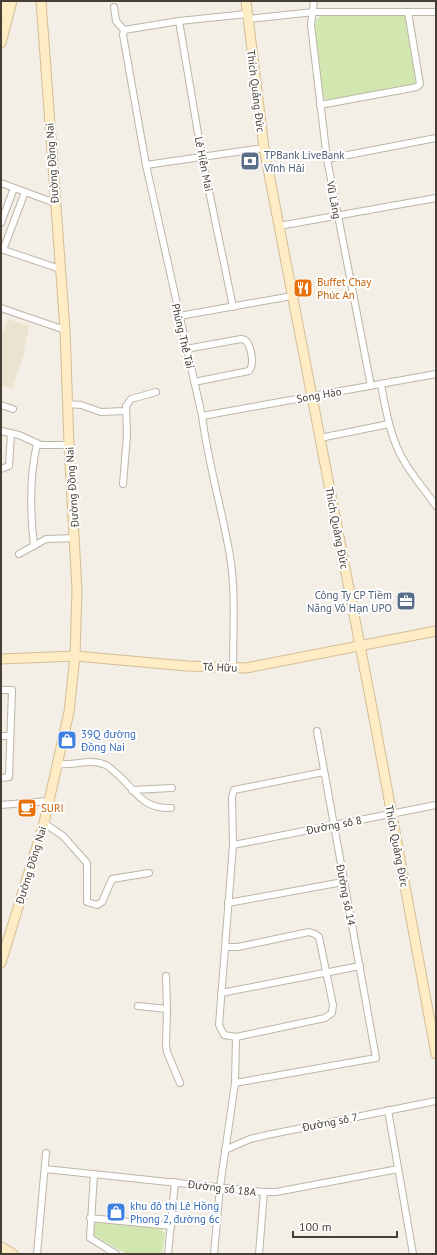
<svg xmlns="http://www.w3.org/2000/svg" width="437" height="1255" font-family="'PT Sans',sans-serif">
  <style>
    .education { fill: #ece2d0 }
    .green { fill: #d2e7af }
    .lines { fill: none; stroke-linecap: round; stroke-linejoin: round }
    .street-casing { stroke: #beb5a9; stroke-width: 8 }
    .secondary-casing { stroke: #d3be96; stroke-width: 11 }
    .street { stroke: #fff; stroke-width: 6 }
    .secondary { stroke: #feecc5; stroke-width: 9 }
    .labels { text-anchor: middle; stroke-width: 4; stroke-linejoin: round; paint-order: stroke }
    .street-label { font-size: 11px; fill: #463e35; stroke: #fff }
    .service-label { font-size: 11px; fill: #4e5e75; stroke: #fff; text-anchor: start }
    .food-label { font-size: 11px; fill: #c56008; stroke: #fff; text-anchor: start }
    .shop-label { font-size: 11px; fill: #366cbe; stroke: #fff; text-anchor: start }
  </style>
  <rect width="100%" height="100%" fill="#f3eee6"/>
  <polygon class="education" points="8,319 29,326 24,349 25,351 12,388 1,385 1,337"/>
  <g class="green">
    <polygon points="322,14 404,15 407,18 417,81 411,86 332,101 325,99 321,95 315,25 316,20"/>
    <polygon points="98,1222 160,1228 165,1233 162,1254 127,1254 93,1235 94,1224"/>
  </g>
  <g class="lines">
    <defs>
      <g id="street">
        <polyline points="314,1 311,25 327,159 371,386"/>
        <path d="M114 7 116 21 124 30 123 35 146 165 202 416C208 463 222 509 230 556 236 593 233 631 233 668"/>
        <polyline points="248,19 314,12 436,12"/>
        <polyline points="179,21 202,157 233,307"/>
        <polyline points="124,30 179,21 247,14"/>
        <polyline points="320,105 417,87 420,84 408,12"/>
        <polyline points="327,159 436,138"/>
        <polyline points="146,165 264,148"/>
        <polyline points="1,183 55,203"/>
        <polyline points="1,223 14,188"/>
        <polyline points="279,226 436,198"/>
        <polyline points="1,249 60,269"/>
        <polyline points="3,250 25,192"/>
        <polyline points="1,308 65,330"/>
        <polyline points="179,316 292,296"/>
        <path d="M186 349 241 339 245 340C251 345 255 364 249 371L194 382"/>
        <path d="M381 385C386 410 390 438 404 461 413 477 426 491 436 506"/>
        <polyline points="68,404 81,405 101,412 125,411"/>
        <polyline points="1,405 13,409"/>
        <polyline points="202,416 436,374"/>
        <polyline points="1,431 19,435 41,445 69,445"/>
        <polyline points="320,438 389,424"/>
        <polyline points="1,469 9,466 11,433"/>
        <polyline points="123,484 127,435 126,406 131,399 156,392"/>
        <path d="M34 546C30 511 29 478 37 444"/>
        <polyline points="19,554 46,539 75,538"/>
        <polyline points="1,690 12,690 9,777 1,778"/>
        <polyline points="1,736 10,736"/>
        <path d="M58 764C74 766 90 758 106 765 110 767 113 771 116 773 136 790 141 809 171 808"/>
        <polyline points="132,790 172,788"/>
        <polyline points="1,805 48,801"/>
        <polyline points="44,823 63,836 87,863 87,902 97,905 102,902 112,879 149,873"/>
        <polyline points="233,845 436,805"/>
        <polyline points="228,903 343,882"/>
        <polyline points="225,947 238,947 309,932 315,934 319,937 333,1005 332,1013 325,1018 236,1037 224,1035 219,1025 233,845 232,797 234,790 324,772"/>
        <polyline points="166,976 167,1009 166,1044 167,1052 180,1083"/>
        <polyline points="221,993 360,966"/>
        <polyline points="138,1006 167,1009"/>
        <polyline points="235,1083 376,1058 317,731"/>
        <polyline points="388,1110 413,1254"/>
        <polyline points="225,1150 250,1139 267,1135 436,1101"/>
        <polyline points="45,1169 264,1192 276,1192 398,1169"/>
        <polyline points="94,1174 90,1238 116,1254"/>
        <polyline points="90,1218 171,1226"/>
        <polyline points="37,1254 46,1153"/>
        <polyline points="168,1254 175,1182"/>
        <polyline points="214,1254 220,1187 235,1083 236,1037"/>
        <polyline points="259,1254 264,1192"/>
      </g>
      <g id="secondary">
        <polyline points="246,1 264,148 374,718 436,1054"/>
        <polyline points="1,14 4,1"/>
        <polyline points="1,43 12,1"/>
        <polyline points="1,659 75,656 187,666 246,668 436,631"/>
        <polyline points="1,963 44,823 69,712 75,656 77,590 69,445 65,330 41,1"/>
        <polyline points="1,1247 13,1254"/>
      </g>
    </defs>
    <use href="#street" class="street-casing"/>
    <use href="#secondary" class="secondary-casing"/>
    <use href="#street" class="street"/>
    <use href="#secondary" class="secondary"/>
  </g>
  <defs>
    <symbol id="bank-square" viewBox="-11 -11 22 22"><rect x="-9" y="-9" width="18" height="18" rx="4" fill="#5c6f8a" stroke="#fff"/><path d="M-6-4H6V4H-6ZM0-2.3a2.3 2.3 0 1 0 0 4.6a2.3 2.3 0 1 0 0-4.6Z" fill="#fff"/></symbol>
    <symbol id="restaurant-square" viewBox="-11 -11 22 22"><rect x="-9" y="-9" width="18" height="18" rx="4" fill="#e8710a" stroke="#fff"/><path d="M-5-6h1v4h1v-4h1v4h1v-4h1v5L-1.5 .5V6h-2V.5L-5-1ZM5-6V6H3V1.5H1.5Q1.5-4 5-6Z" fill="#fff"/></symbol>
    <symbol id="office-square" viewBox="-11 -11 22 22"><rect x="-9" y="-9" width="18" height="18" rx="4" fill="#5c6f8a" stroke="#fff"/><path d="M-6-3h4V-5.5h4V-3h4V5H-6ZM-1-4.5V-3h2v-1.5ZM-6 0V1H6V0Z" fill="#fff"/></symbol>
    <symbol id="shop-square" viewBox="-11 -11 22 22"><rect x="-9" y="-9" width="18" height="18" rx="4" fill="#3f7fe0" stroke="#fff"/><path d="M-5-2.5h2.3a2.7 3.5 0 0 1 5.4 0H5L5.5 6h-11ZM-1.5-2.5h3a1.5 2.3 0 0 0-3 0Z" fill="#fff"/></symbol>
    <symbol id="cafe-square" viewBox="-11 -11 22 22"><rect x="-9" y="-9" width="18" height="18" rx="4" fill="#e8710a" stroke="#fff"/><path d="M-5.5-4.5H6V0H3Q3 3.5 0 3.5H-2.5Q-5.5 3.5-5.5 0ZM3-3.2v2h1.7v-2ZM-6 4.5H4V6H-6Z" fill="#fff"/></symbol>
  </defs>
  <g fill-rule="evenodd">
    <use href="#bank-square" x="239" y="150" width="22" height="22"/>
    <use href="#restaurant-square" x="292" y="277" width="22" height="22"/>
    <use href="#office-square" x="395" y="590" width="22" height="22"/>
    <use href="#shop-square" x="56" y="729" width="22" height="22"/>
    <use href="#cafe-square" x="16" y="797" width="22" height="22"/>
    <use href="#shop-square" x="105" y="1201" width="22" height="22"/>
  </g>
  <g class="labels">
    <g class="street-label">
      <text transform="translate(256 91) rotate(83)" y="4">Thích Quảng Đức</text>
      <text transform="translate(52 163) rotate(-94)" y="4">Đường Đồng Nai</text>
      <text transform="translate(204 164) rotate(79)" y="4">Lê Hiến Mai</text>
      <text transform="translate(334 200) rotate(79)" y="4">Vũ Lăng</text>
      <text transform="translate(183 336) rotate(77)" y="4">Phùng Thế Tài</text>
      <text transform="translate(319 395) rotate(-10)" y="4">Song Hào</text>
      <text transform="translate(72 487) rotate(-94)" y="4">Đường Đồng Nai</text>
      <text transform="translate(337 528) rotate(79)" y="4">Thích Quảng Đức</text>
      <text transform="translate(220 667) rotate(2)" y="4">Tố Hữu</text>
      <text transform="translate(334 825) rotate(-11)" y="4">Đường số 8</text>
      <text transform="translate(397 846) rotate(79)" y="4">Thích Quảng Đức</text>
      <text transform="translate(31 865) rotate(-73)" y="4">Đường Đồng Nai</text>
      <text transform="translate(346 895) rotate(79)" y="4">Đường số 14</text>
      <text transform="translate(330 1122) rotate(-11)" y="4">Đường số 7</text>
      <text transform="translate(222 1188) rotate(7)" y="4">Đường số 18A</text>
    </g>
    <g class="service-label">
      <text x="264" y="159">TPBank LiveBank<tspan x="264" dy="13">Vĩnh Hải</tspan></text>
      <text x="392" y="599" text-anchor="end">Công Ty CP Tiềm<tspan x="392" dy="13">Năng Vô Hạn UPO</tspan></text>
    </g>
    <g class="food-label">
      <text x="317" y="286">Buffet Chay<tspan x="317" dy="13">Phúc An</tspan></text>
      <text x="41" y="812">SURI</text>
    </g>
    <g class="shop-label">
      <text x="81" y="738">39Q đường<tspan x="81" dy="13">Đồng Nai</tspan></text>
      <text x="130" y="1210">khu đô thị Lê Hồng<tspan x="130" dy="13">Phong 2, đường 6c</tspan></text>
    </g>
  </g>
  <rect width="437" height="1255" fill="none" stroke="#463e35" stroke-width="4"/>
  <path d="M293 1231v6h104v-6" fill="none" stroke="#463e35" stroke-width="2"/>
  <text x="299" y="1231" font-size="12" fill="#463e35" stroke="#ffffff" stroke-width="3" paint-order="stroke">100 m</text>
</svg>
